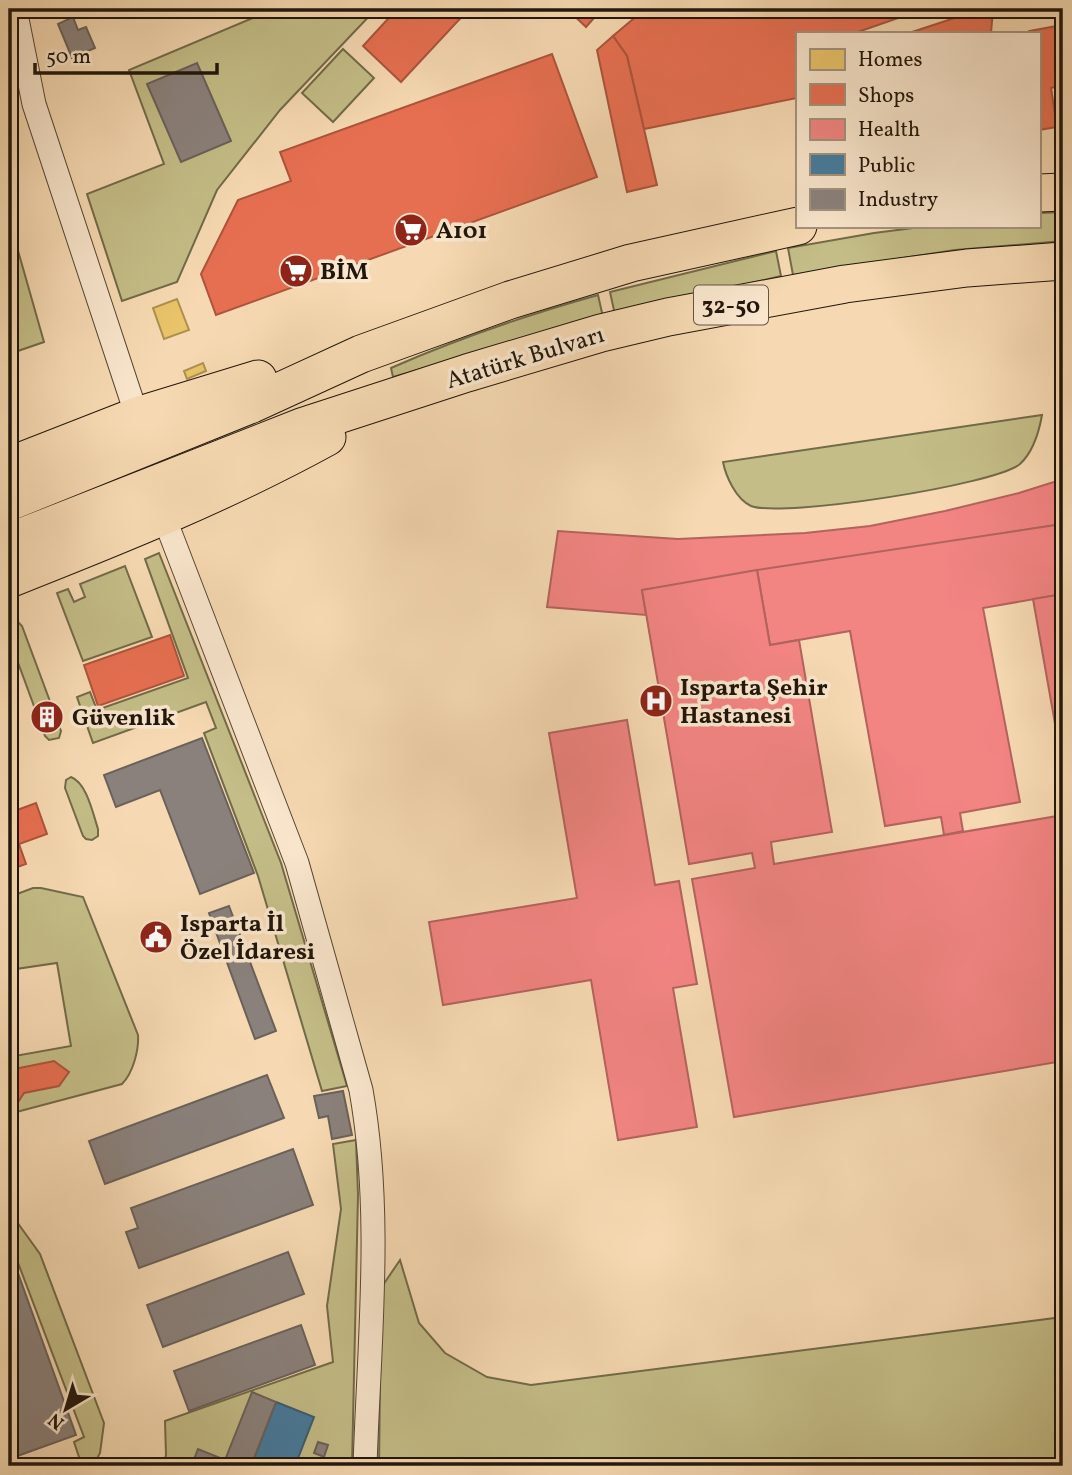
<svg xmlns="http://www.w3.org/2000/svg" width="1072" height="1475" font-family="Vollkorn,serif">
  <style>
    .green { fill: #c4bd87; stroke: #726a49; stroke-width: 2 }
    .homes { fill: #e9c46a; stroke: #ad904e; stroke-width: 2 }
    .shops { fill: #e76f51; stroke: #ac543c; stroke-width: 2 }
    .health { fill: #f28482; stroke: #b3635e; stroke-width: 2 }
    .public { fill: #457b9d; stroke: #3a5d71; stroke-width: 2 }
    .industry { fill: #8a817c; stroke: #6a615a; stroke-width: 2 }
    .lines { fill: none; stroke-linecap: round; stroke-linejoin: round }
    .street-casing { stroke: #564735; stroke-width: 25 }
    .primary-casing { stroke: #21160b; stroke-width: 39 }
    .street { stroke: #f9e6cd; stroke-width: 23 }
    .primary { stroke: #f6d9b2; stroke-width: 37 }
    .rail-casing { stroke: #21160b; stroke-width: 8 }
    .rail { stroke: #f9e6cd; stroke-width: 5; stroke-dasharray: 16; stroke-linecap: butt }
    .labels { text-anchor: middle; stroke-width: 7; stroke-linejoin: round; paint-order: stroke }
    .shield { fill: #f9e6cd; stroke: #625445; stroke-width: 2 }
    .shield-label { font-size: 23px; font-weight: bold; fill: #21160b }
    .poi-label { font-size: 24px; font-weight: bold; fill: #21160b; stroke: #f9e6cd; text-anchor: start }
    .street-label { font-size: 24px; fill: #21160b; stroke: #f9e6cd }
  </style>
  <rect width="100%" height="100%" fill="#f6d9b2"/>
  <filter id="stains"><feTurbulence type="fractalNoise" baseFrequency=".00286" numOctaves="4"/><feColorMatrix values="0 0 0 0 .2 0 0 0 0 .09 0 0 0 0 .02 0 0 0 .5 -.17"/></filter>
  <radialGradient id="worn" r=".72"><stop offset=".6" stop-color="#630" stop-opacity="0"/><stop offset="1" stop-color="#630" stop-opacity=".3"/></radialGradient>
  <g class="green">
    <polygon points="274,9 376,9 280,110 217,190 177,282 122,301 87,194 164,164 129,70"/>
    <polygon points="343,49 374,78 333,122 302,93"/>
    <polygon points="1063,212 1063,241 955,250 793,275 788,248 874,233 929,226 1039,226 1039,213"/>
    <polygon points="9,219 44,342 9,354"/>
    <polygon points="776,251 781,276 615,315 610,292"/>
    <path d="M598 295 603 317 393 377 391 368C459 338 527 315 598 295Z"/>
    <path d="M1042 415C1039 432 1033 452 1020 464 995 485 781 518 751 506 736 499 726 477 723 462Z"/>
    <polygon points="159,553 281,863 347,1086 322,1091 258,876 204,733 216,728 206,702 93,743 77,697 90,692 97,710 188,678 145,559"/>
    <polygon points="125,566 152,637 83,661 57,593 68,589 74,602 85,597 80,584"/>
    <polygon points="14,618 22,626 61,731 59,738 49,740 45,736 9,638 9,619"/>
    <path d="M71 777C87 783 93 814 98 829V836L92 840 86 839 83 836 65 788 66 780Z"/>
    <path d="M33 888H41L83 897 138 1035C139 1050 133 1073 122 1084L9 1114V1057L71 1046 57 963 9 970V897Z"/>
    <polygon points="356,1140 358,1195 352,1466 163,1466 166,1455 165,1421 333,1362 327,1306 341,1209 333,1144"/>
    <polygon points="17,1222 40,1254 104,1423 100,1453 93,1466 82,1466 74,1442 84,1437 9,1239 9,1225"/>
    <polygon points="400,1260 419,1323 445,1353 487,1377 531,1385 1063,1317 1063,1463 1061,1466 379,1466 381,1288"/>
  </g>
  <g class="homes">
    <polygon points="177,299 189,330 164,339 153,308"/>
    <polygon points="203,363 206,371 187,379 184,371"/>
  </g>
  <g class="shops">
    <polygon points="397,9 469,9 401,82 363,46"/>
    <polygon points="567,9 602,9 586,27"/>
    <polygon points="645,9 924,9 855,33 797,33 797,98 644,129 627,56 613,36"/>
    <polygon points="982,9 993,9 991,33 909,33"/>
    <polygon points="1057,26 1059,35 1063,35 1063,85 1051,88 1057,127 1039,130 1039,33 1029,33 1029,31"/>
    <polygon points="613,36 627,56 657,185 627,192 597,50"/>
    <polygon points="552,54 597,177 216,315 201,274 238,200 291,181 280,152"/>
    <polygon points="170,635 184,676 98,706 84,665"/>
    <polygon points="51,708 55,721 43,725 39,713"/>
    <polygon points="36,803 47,834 19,844 26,864 9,870 9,813"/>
    <polygon points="54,1061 69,1072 59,1086 24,1093 15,1107 9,1104 9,1070"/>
  </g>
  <g class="health">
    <polygon points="1063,479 1063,524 642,590 646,615 547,607 558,531 678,539 805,533 870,526 945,511 1019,493"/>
    <polygon points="1063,524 1063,563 1056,525"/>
    <polygon points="1056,525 1063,563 1063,594 983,608 1020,802 960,813 963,831 944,835 941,817 885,826 850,631 770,645 757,570"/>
    <polygon points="757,570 770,645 799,640 832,832 771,842 774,864 1063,815 1063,1061 734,1117 692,879 755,868 752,853 689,864 642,590"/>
    <polygon points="1063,594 1063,769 1033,599"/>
    <polygon points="627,720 655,885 679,881 697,984 673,988 697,1127 618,1140 591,980 443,1005 429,922 577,898 549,733"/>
  </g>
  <polygon class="public" points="276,1402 314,1417 295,1466 251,1466"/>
  <g class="industry">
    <polygon points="73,17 78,30 86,27 95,48 72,58 58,24"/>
    <polygon points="197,63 231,141 181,162 147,84"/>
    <polygon points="202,738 254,873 200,894 160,790 116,807 104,775"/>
    <polygon points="229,906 276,1031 255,1039 209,913"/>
    <polygon points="267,1075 284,1118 105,1184 89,1141"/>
    <polygon points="343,1091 352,1135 332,1139 328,1116 319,1118 314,1096"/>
    <polygon points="293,1149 313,1205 139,1268 126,1232 138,1228 131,1208"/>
    <polygon points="9,1248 76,1435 9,1459"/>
    <polygon points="288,1252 304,1294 163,1347 147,1305"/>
    <polygon points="301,1325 315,1365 189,1411 174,1371"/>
    <polygon points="252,1392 276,1402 251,1466 204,1466 193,1462 198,1449 225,1460"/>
    <polygon points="318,1442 328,1445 324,1457 314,1453"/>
  </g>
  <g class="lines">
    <defs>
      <g id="street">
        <polyline points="15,9 34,104 137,416"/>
        <path d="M164 517 297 863 361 1090C383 1213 369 1342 365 1466"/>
      </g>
      <g id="primary">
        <polyline points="1039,193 1063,192"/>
        <polyline points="9,466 137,416 258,379"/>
        <polyline points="9,502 252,404 361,354 510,300 631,263 798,226"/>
        <polyline points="9,542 304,426 467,373 601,333 668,317 845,284 967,268 1063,261"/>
        <path d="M9 579C118 536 225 493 327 437"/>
      </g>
    </defs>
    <use href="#street" class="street-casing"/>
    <use href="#primary" class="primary-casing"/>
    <use href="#street" class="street"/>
    <use href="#primary" class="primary"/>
    <defs>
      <polyline id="rail" points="1061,1466 1063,1463"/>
    </defs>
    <use href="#rail" class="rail-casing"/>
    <use href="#rail" class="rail"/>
  </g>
  <defs>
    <symbol id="supermarket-disc" viewBox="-11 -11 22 22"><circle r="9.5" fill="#8f2418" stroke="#f9e6cd"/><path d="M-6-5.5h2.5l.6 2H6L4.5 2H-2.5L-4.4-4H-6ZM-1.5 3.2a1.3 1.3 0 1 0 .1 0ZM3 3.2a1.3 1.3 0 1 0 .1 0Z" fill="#fff"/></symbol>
    <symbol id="hospital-disc" viewBox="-11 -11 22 22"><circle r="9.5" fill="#8f2418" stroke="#f9e6cd"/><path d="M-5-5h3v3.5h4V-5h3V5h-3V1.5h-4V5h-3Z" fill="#fff"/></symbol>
    <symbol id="building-disc" viewBox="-11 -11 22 22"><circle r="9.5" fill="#8f2418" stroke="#f9e6cd"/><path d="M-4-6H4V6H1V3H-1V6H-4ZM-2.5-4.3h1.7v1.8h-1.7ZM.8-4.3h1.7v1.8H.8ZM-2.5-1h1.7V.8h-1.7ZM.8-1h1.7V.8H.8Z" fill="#fff"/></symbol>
    <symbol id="civic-disc" viewBox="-11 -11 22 22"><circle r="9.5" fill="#8f2418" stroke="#f9e6cd"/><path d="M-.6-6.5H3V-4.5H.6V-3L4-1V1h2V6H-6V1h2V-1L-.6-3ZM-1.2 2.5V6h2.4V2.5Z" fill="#fff"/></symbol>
  </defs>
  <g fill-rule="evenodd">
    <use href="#supermarket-disc" x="392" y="211" width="38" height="38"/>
    <use href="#supermarket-disc" x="277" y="252" width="38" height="38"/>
    <use href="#hospital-disc" x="637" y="682" width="38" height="38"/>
    <use href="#building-disc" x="28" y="698" width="38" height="38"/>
    <use href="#civic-disc" x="137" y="918" width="38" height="38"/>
  </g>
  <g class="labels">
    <rect class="shield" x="694" y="285.5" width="74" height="39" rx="5"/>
    <g class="shield-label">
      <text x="731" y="313">32-50</text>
    </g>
    <g class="poi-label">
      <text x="436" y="238">A101</text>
      <text x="320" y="279">BİM</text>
      <text x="680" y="695">Isparta Şehir<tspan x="680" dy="28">Hastanesi</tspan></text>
      <text x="72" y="725">Güvenlik</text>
      <text x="180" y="931">Isparta İl<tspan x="180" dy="28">Özel İdaresi</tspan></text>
    </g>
    <g class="street-label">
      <text transform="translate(525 357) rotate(-17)" y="8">Atatürk Bulvarı</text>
    </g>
  </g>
  <rect width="1072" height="1475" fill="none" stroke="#f6d9b2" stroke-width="35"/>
  <rect x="10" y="10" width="1051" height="1454" fill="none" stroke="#21160b" stroke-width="3.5"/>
  <rect x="18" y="18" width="1037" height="1440" fill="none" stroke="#21160b" stroke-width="2"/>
  <rect x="796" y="32" width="245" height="196" fill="#f9e6cd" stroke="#a3937f" stroke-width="2"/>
  <rect x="810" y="49" width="35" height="21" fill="#e9c46a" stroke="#a3937f" stroke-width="2"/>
  <text x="858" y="66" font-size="21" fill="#21160b">Homes</text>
  <rect x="810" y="84" width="35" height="21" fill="#e76f51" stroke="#a3937f" stroke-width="2"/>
  <text x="858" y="102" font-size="21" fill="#21160b">Shops</text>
  <rect x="810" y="119" width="35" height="21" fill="#f28482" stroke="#a3937f" stroke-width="2"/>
  <text x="858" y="136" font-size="21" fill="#21160b">Health</text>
  <rect x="810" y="154" width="35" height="21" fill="#457b9d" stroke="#a3937f" stroke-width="2"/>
  <text x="858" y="172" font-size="21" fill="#21160b">Public</text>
  <rect x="810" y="189" width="35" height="21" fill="#8a817c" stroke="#a3937f" stroke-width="2"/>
  <text x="858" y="206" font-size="21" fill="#21160b">Industry</text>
  <g transform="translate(66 1409) rotate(218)" stroke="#f9e6cd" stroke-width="5" paint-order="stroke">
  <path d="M0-5L12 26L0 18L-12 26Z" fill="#21160b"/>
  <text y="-10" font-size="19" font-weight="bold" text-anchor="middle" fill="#21160b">N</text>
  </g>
  <path d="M35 63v10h182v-10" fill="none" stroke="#21160b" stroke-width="3.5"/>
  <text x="46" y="63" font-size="21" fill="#21160b" stroke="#f9e6cd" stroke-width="5" paint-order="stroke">50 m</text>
  <rect width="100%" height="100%" filter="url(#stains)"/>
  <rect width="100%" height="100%" fill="url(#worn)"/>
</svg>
